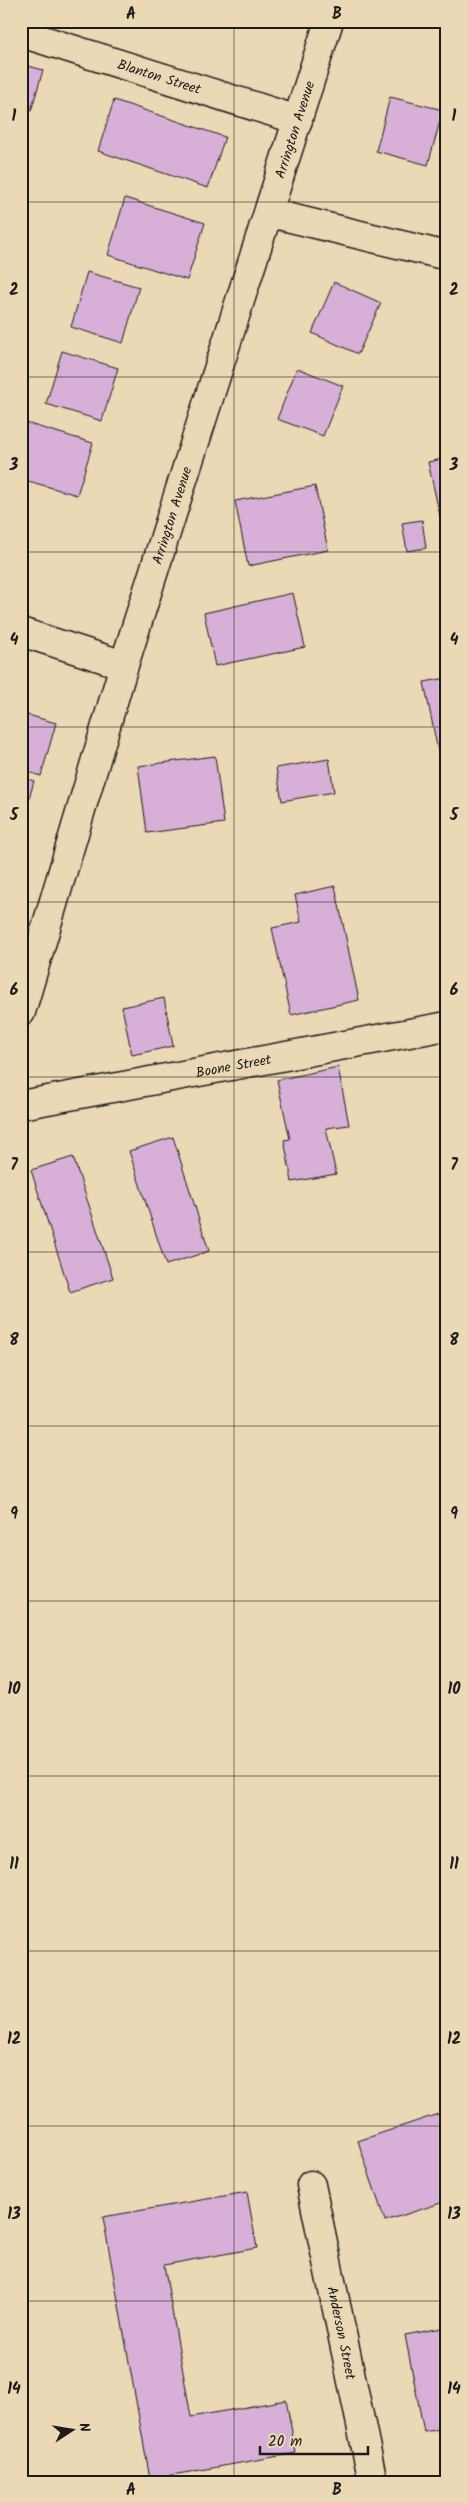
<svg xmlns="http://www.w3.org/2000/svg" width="468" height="2503" font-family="Kalam,sans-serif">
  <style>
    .building { fill: #d7afd7; stroke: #1c1c1c }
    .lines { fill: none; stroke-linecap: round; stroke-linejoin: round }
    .minor-casing { stroke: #1c1c1c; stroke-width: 31 }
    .minor { stroke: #ebd8b5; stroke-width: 28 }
    .grid { fill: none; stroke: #1c1c1c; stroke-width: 1; stroke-opacity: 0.55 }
    .labels { text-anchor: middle; stroke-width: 5; stroke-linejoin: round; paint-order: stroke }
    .street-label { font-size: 14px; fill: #1c1c1c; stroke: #ebd8b5 }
    .neatline { fill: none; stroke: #1c1c1c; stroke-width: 2 }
    .grid-label { font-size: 16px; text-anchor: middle; font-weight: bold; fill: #1c1c1c }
  </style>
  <rect width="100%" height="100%" fill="#ebd8b5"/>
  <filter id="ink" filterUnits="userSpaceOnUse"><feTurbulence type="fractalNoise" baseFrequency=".02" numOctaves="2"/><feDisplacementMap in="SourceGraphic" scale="10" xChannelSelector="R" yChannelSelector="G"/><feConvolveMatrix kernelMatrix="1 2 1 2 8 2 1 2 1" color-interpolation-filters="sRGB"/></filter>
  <g filter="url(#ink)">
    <g class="building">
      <polygon points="21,64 43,70 31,111 21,108"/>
      <polygon points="390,97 443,110 428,165 376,151"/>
      <polygon points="114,100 225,137 208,188 98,151"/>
      <polygon points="125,198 205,223 187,280 108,255"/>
      <polygon points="87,272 139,287 123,343 71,327"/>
      <polygon points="334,282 381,303 358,354 312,333"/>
      <polygon points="62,351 118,368 102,421 46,404"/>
      <polygon points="297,368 343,386 323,436 277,419"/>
      <polygon points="26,423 93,443 77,495 21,479 21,441"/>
      <polygon points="447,458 447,543 446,543 428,462"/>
      <polygon points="315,486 328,550 248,566 235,501"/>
      <polygon points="422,520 426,548 407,551 402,523"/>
      <polygon points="293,593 305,647 215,666 204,613"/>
      <polygon points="447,678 447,759 440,761 424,682"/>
      <polygon points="21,713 56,723 41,776 21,770"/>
      <polygon points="215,756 224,823 147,833 138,766"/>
      <polygon points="329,759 334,792 282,801 276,768"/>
      <polygon points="21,777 34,781 26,810 21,809"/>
      <polygon points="335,886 359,1000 291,1015 272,928 301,922 295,895"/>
      <polygon points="164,998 173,1046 132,1055 122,1007"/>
      <polygon points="338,1067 349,1125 326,1128 336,1174 292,1182 284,1140 290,1139 277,1080"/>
      <polygon points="173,1137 209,1251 166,1265 129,1151"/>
      <polygon points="73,1157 113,1278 70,1292 31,1170"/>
      <polygon points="447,2111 447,2201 385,2221 358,2141"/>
      <polygon points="247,2192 257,2248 164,2265 191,2417 286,2400 296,2453 150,2479 103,2217"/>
      <polygon points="447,2327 447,2428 424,2432 405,2335"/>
    </g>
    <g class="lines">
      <defs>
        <g id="minor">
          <path id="s1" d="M21 33 298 120"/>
          <polyline points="270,213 447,256"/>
          <polyline points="21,632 124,665"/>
          <path id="s2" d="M21 1012 124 665 329 21"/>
          <path id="s3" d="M21 1105 447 1026"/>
          <path id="s4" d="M311 2185 373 2482"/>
        </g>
      </defs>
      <use href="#minor" class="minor-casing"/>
      <use href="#minor" class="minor"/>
    </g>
  </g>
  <path class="grid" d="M234 21V2482M21 202H447M21 377H447M21 552H447M21 727H447M21 902H447M21 1077H447M21 1252H447M21 1426H447M21 1601H447M21 1776H447M21 1951H447M21 2126H447M21 2301H447"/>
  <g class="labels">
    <g class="street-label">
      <text dy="5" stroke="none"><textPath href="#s1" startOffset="145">Blanton Street</textPath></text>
      <text dy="5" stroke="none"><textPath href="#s2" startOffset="924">Arrington Avenue</textPath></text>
      <text dy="5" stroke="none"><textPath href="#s2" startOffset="519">Arrington Avenue</textPath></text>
      <text dy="5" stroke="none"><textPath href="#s3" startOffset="216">Boone Street</textPath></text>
      <text dy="5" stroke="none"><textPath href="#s4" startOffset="151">Anderson Street</textPath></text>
    </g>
  </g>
  <rect width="468" height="2503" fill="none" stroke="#ebd8b5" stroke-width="55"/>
  <g transform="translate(72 2430) rotate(78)" stroke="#ebd8b5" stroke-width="4" paint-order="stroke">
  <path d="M0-4L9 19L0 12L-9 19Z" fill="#1c1c1c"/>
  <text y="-8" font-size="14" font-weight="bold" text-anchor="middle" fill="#1c1c1c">N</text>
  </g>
  <path d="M260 2446v8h108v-8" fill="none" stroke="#1c1c1c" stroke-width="2.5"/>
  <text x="268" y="2446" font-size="15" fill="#1c1c1c" stroke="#ebd8b5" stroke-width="4" paint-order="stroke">20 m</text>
  <rect x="28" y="28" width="412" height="2448" class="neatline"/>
  <g class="grid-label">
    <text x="131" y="19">A</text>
    <text x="337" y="19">B</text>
    <text x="14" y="121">1</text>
    <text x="454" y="121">1</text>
    <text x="14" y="295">2</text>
    <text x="454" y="295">2</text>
    <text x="14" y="470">3</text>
    <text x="454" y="470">3</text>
    <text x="14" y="645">4</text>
    <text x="454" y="645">4</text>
    <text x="14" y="820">5</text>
    <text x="454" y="820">5</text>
    <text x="14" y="995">6</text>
    <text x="454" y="995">6</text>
    <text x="14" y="1170">7</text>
    <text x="454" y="1170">7</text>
    <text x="14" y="1345">8</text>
    <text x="454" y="1345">8</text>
    <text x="14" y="1519">9</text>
    <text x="454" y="1519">9</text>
    <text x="14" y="1694">10</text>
    <text x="454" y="1694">10</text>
    <text x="14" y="1869">11</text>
    <text x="454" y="1869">11</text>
    <text x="14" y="2044">12</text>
    <text x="454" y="2044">12</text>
    <text x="14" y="2219">13</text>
    <text x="454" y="2219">13</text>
    <text x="14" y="2394">14</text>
    <text x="454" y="2394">14</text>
    <text x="131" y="2495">A</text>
    <text x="337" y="2495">B</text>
  </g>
</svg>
